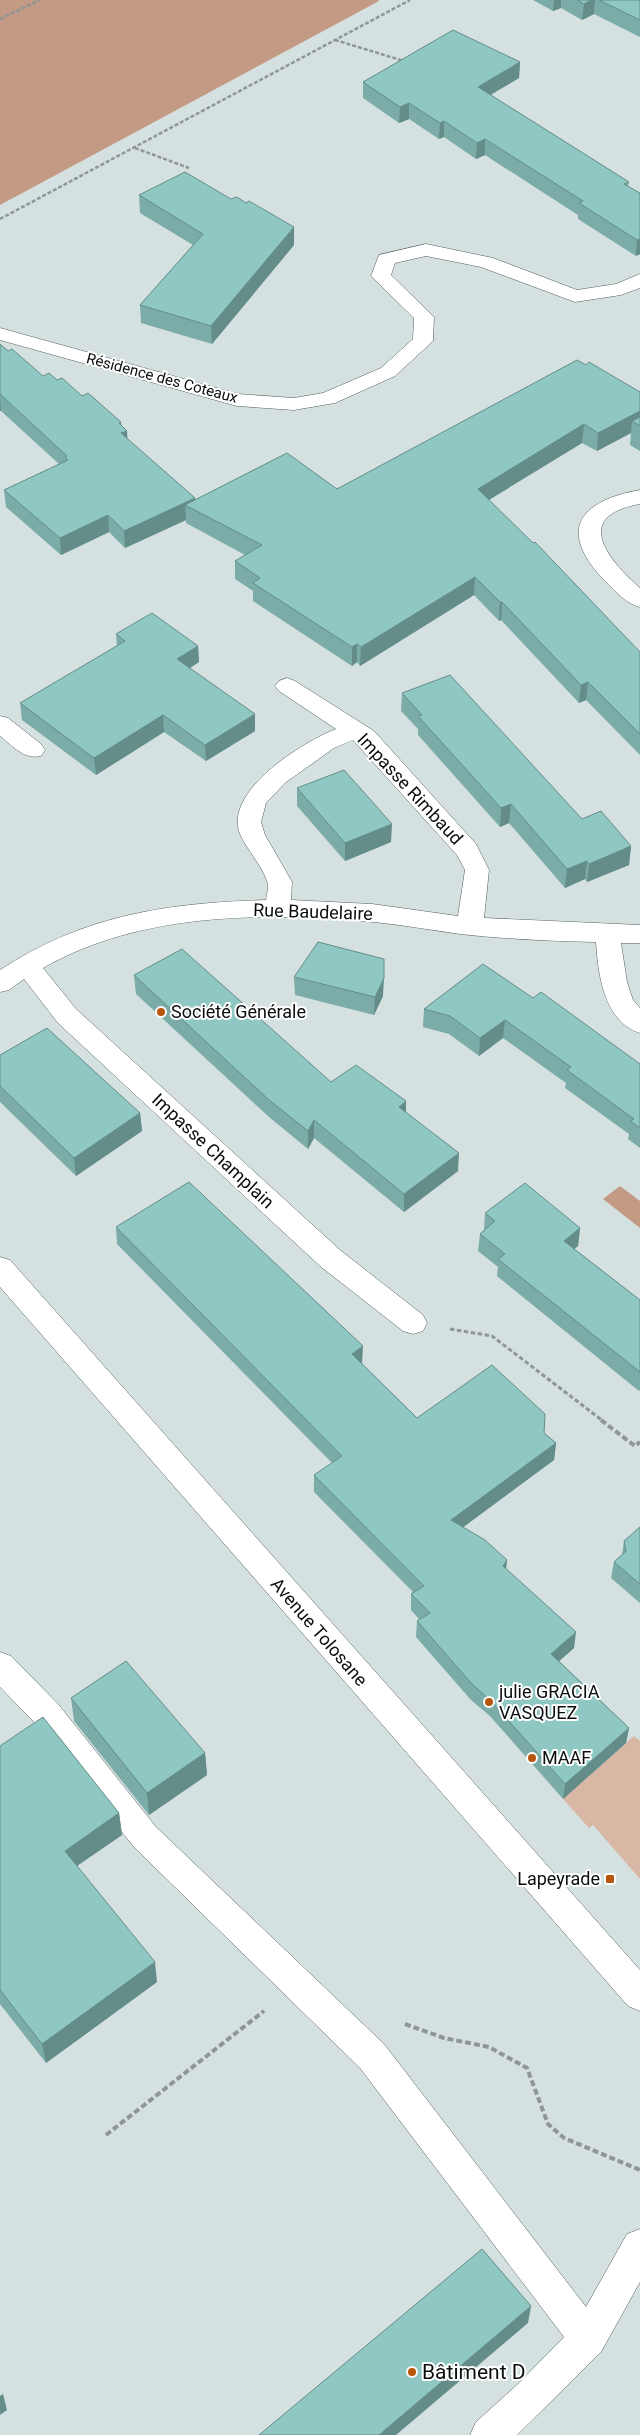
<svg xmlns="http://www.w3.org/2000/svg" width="640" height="2435" font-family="Roboto,sans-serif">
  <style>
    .green { fill: #d8b7a5 }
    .forest { fill: #c39a83 }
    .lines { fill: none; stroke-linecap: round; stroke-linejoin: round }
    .minor-casing { stroke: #525d5c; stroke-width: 1 }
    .major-casing { stroke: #525d5c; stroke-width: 1 }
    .path-far2 { stroke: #8e9796; stroke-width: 2.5; stroke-dasharray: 4 2; stroke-linecap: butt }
    .path-far1 { stroke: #8e9796; stroke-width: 3; stroke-dasharray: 4.5 2.5; stroke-linecap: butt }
    .path { stroke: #8e9796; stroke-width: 4; stroke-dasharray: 6 3; stroke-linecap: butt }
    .minor { fill: #fff; fill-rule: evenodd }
    .major { fill: #fff; fill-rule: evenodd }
    .wall { fill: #7baca8 }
    .shaded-wall { fill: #648c88 }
    .building { fill: #8fc8c3; stroke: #648c88 }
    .poi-dot { fill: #b5560a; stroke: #fff; stroke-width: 2 }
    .labels { text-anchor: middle; stroke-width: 4; stroke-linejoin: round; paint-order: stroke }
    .far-street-label { font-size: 15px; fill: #0a0e0e; stroke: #fff }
    .street-label { font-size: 18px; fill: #0a0e0e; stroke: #fff }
    .poi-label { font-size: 18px; fill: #0a0e0e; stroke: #fff; text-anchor: start }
    .near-poi-label { font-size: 21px; fill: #0a0e0e; stroke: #fff; text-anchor: start }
  </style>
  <rect width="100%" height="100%" fill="#d5e1e0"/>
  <polygon class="green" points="634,1736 640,1741 640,1879 593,1825 589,1828 563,1799"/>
  <g class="forest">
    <polygon points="0,0 378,0 379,1 0,205"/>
    <polygon points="620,1186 640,1201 640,1228 603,1199"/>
  </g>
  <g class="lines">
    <defs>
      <g id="minor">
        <polygon points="426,244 493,258 577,290 616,284 640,274 640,288 621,295 575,302 481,267 426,256 395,263 391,275 434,317 433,341 395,376 335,403 294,410 237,406 0,340 0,328 238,394 294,398 323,393 381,368 413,339 414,318 371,276 379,255"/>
        <path d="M640 490V504C572 516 607 559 640 588V607C627 604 616 592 606 582 557 532 577 501 640 490Z"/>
        <path d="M287 678 295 681 374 731 476 844 489 870 484 918 640 925V943H621L627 982 633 1000 640 1008V1033C604 1022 598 974 596 942 551 941 505 939 460 934 432 930 403 925 374 922 266 912 140 912 43 968L76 1009 340 1250 423 1315 427 1323 423 1331 413 1334 403 1331 320 1266 58 1023 24 979 9 990 0 992V970C84 915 167 903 266 900 267 894 269 886 267 881 261 864 247 850 240 834 223 791 303 742 336 729L279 691 275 686 279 681ZM353 740 457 855 465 870 458 916 372 904 291 900 292 882 265 835 261 822 266 803 285 783 334 748Z"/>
        <path d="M0 716 8 718 41 744 45 750 41 756C24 760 13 746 0 736Z"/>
        <polygon points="0,1652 11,1656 58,1704 156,1827 384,2044 586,2307 627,2234 640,2229 640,2282 601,2352 517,2435 470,2435 476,2422 518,2384 564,2337 360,2068 134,1847 36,1724 0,1687"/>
      </g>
      <polygon id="major" points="0,1257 10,1260 640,1970 640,2011 628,2006 0,1287"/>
    </defs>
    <use href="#minor" class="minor-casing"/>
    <use href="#major" class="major-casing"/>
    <g class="path-far2">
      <polyline points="0,19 40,0"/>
      <polyline points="335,40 404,61"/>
      <polyline points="135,148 189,168"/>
      <polyline points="0,219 410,0"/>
    </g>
    <polyline class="path-far1" points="450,1329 492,1336 603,1421"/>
    <g class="path">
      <polyline points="601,1420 635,1446 640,1442"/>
      <polyline points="405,2024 444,2038 489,2047 527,2068 548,2124 564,2138 640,2170"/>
      <polyline points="106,2135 264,2011"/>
    </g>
    <use href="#minor" class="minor"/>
    <use href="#major" class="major"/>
  </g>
  <g class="wall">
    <polygon points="533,0 640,0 640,37 594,14 582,20 561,8 553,11"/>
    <polygon points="520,62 519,78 491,95 629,182 628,186 640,254 636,256 578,219 578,215 485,155 476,159 444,137 439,139 409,119 399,123 363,98 363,82"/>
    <polygon points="139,195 231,199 246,203 294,227 294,245 212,344 141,323 140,305 193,245 140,213"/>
    <polygon points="0,344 8,351 43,376 57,380 82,396 121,425 127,431 127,439 195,498 195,500 337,489 586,365 640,392 640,451 630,445 631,433 597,451 582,443 489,500 640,652 640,755 586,700 579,703 501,620 499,621 474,595 360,666 357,662 352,666 253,601 253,591 235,579 235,561 245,555 186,523 186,520 125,548 109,532 61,555 6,507 4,490 59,464 1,411 0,411"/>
    <polygon points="116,634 198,646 199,662 190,668 255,731 206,761 164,732 96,775 22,720 20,703 117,646"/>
    <polygon points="402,693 582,819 631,846 629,865 587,882 585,879 565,888 509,823 500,827 418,735 418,729 401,711"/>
    <polygon points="297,788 391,842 345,861 297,806"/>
    <polygon points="134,975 331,1082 406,1112 458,1171 404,1212 314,1138 308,1149 269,1117 136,994"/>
    <polygon points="294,977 383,996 374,1015 295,995"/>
    <polygon points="533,998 640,1064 640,1148 628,1139 629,1134 565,1088 566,1083 503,1038 479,1056 449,1034 423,1027 424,1009"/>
    <polygon points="0,1055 140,1113 142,1131 76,1176 0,1102"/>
    <polygon points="485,1213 580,1228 578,1246 574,1249 640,1300 640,1390 639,1391 497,1276 498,1267 478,1251 480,1234 484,1230"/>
    <polygon points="116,1227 362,1364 417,1418 544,1433 556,1443 554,1460 463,1527 507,1560 506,1569 574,1648 559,1661 629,1728 626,1743 563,1799 490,1716 471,1700 416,1637 417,1621 419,1619 411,1610 411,1594 413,1592 314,1492 314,1475 332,1463 117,1244"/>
    <polygon points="640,1527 640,1603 611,1578 614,1562 622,1555 624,1541"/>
    <polygon points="71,1698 205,1753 207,1775 149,1815 74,1721"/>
    <polygon points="0,1746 119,1813 122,1835 77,1866 157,1982 46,2063 0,2004"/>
  </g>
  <g class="shaded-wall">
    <polygon points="554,0 561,0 561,8 553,11"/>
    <polygon points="591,0 595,0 594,14 582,20 584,4"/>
    <polygon points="520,62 519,78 477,102 478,87"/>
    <polygon points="409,103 409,119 399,123 400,107"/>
    <polygon points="444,121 444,137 439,139 440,123"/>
    <polygon points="485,139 485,155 476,159 477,143"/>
    <polygon points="294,227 294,245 212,344 211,326"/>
    <polygon points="640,239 640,254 636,256 637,240"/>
    <polygon points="0,396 1,411 0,411"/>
    <polygon points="640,411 640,426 632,421 631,433 597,451 598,433"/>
    <polygon points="121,422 122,433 127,431 128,448 122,450 119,423"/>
    <polygon points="584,424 582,443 477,507 478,489"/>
    <polygon points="195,498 196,510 185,505 186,520 125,548 124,531"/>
    <polygon points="108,515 109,532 61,555 60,538"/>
    <polygon points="475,577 474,595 360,666 361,647"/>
    <polygon points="500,602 502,602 501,620 499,621"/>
    <polygon points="357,644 357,662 352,666 352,647"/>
    <polygon points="198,646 199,662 177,676 177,659"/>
    <polygon points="588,682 586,700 579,703 581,685"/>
    <polygon points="255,714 255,731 206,761 205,745"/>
    <polygon points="163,715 164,732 96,775 94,758"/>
    <polygon points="511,804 509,823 500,827 501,808"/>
    <polygon points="392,824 391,842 345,861 345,843"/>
    <polygon points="631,846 629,865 587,882 589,864"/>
    <polygon points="587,861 585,879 565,888 567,869"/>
    <polygon points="384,978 383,996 374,1015 375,997"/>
    <polygon points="505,1020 503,1038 479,1056 480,1038"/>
    <polygon points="406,1101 406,1119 399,1107"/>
    <polygon points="140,1113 142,1131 76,1176 74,1158"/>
    <polygon points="314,1120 314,1138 308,1149 308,1131"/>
    <polygon points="459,1153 458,1171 404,1212 404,1194"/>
    <polygon points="580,1228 578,1246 562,1259 564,1241"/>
    <polygon points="363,1346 362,1364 352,1354"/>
    <polygon points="556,1443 554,1460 450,1537 451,1520"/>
    <polygon points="507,1560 505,1577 503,1566"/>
    <polygon points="576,1632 574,1648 549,1670 551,1654"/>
    <polygon points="629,1728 626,1743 563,1799 565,1784"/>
    <polygon points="205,1753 207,1775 149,1815 147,1793"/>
    <polygon points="119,1813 122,1835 68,1872 65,1851"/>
    <polygon points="155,1962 157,1982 46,2063 42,2044"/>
    <polygon points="531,2306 528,2323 396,2435 379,2435"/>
    <polygon points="3,2394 7,2410 0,2415 0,2396"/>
  </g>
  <g class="building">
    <polygon points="577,0 591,0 584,4"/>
    <polygon points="599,0 640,0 640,20"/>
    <polygon points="453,30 520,62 478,87 629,182 624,184 640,193 640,239 637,240 579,203 583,201 485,139 477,143 444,121 440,123 409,103 400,107 363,82"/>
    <polygon points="185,172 231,199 237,197 246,203 249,201 294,227 211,326 140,305 203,234 139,195"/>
    <polygon points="0,344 8,351 12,349 43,376 49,373 57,380 62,378 82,396 88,393 121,422 119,423 127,431 121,433 195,498 124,531 108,515 60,538 4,490 68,460 65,457 67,456 0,394"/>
    <polygon points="577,360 586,365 589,362 640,392 640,411 598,433 584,424 478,489 533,543 535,542 640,652 640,734 588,682 581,685 502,602 500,602 475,577 361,647 357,644 352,647 253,583 260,578 235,561 262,545 185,505 287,453 337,489"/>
    <polygon points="640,417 640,426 632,421"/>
    <polygon points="152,613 198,646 177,659 255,714 205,745 163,715 94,758 20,703 125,641 116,634"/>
    <polygon points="450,675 582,819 601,811 631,846 589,864 587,861 567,869 511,804 501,808 418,716 422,715 402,693"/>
    <polygon points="344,770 392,824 345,843 297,788"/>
    <polygon points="318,942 384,959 384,978 375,997 294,977"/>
    <polygon points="182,949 331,1082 356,1065 406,1101 399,1107 459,1153 404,1194 314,1120 308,1131 268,1099 134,975"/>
    <polygon points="483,964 533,998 541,992 640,1064 640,1128 630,1121 634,1119 567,1070 571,1067 505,1020 480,1038 450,1016 424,1009"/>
    <polygon points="47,1028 140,1113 74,1158 0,1086 0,1055"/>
    <polygon points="189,1182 363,1346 352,1354 417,1418 492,1365 545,1414 544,1433 556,1443 451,1520 485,1540 507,1560 503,1566 576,1632 551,1654 629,1728 565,1784 491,1701 472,1684 417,1621 430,1613 411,1594 424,1586 314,1475 342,1456 116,1227"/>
    <polygon points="525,1183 580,1228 564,1241 640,1300 640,1372 498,1259 505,1254 480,1234 495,1221 485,1213"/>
    <polygon points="640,1527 640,1584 614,1562 626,1551 624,1541"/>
    <polygon points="126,1661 205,1753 147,1793 71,1698"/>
    <polygon points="43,1717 119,1813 65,1851 155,1962 42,2044 0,1990 0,1746"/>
    <polygon points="482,2249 531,2306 379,2435 259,2435"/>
  </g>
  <g class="poi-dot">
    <circle cx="161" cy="1012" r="5"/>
    <circle cx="489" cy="1702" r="5"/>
    <circle cx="532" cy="1758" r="5"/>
    <rect x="605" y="1874" width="10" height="10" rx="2.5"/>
    <circle cx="412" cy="2372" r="5"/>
  </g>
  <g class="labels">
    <g class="far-street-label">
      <text transform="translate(162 378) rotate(15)" y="5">Résidence des Coteaux</text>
    </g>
    <g class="street-label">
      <text transform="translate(410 789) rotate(47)" y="6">Impasse Rimbaud</text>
      <text transform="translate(313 912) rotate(2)" y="6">Rue Baudelaire</text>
      <text transform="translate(213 1151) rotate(43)" y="6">Impasse Champlain</text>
      <text transform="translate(319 1632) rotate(49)" y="6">Avenue Tolosane</text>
    </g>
    <g class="poi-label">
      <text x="171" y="1018">Société Générale</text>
      <text x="499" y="1698">julie GRACIA<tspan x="499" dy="21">VASQUEZ</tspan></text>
      <text x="542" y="1764">MAAF</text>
      <text x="600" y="1885" text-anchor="end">Lapeyrade</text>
    </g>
    <g class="near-poi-label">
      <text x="422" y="2379">Bâtiment D</text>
    </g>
  </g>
</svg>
